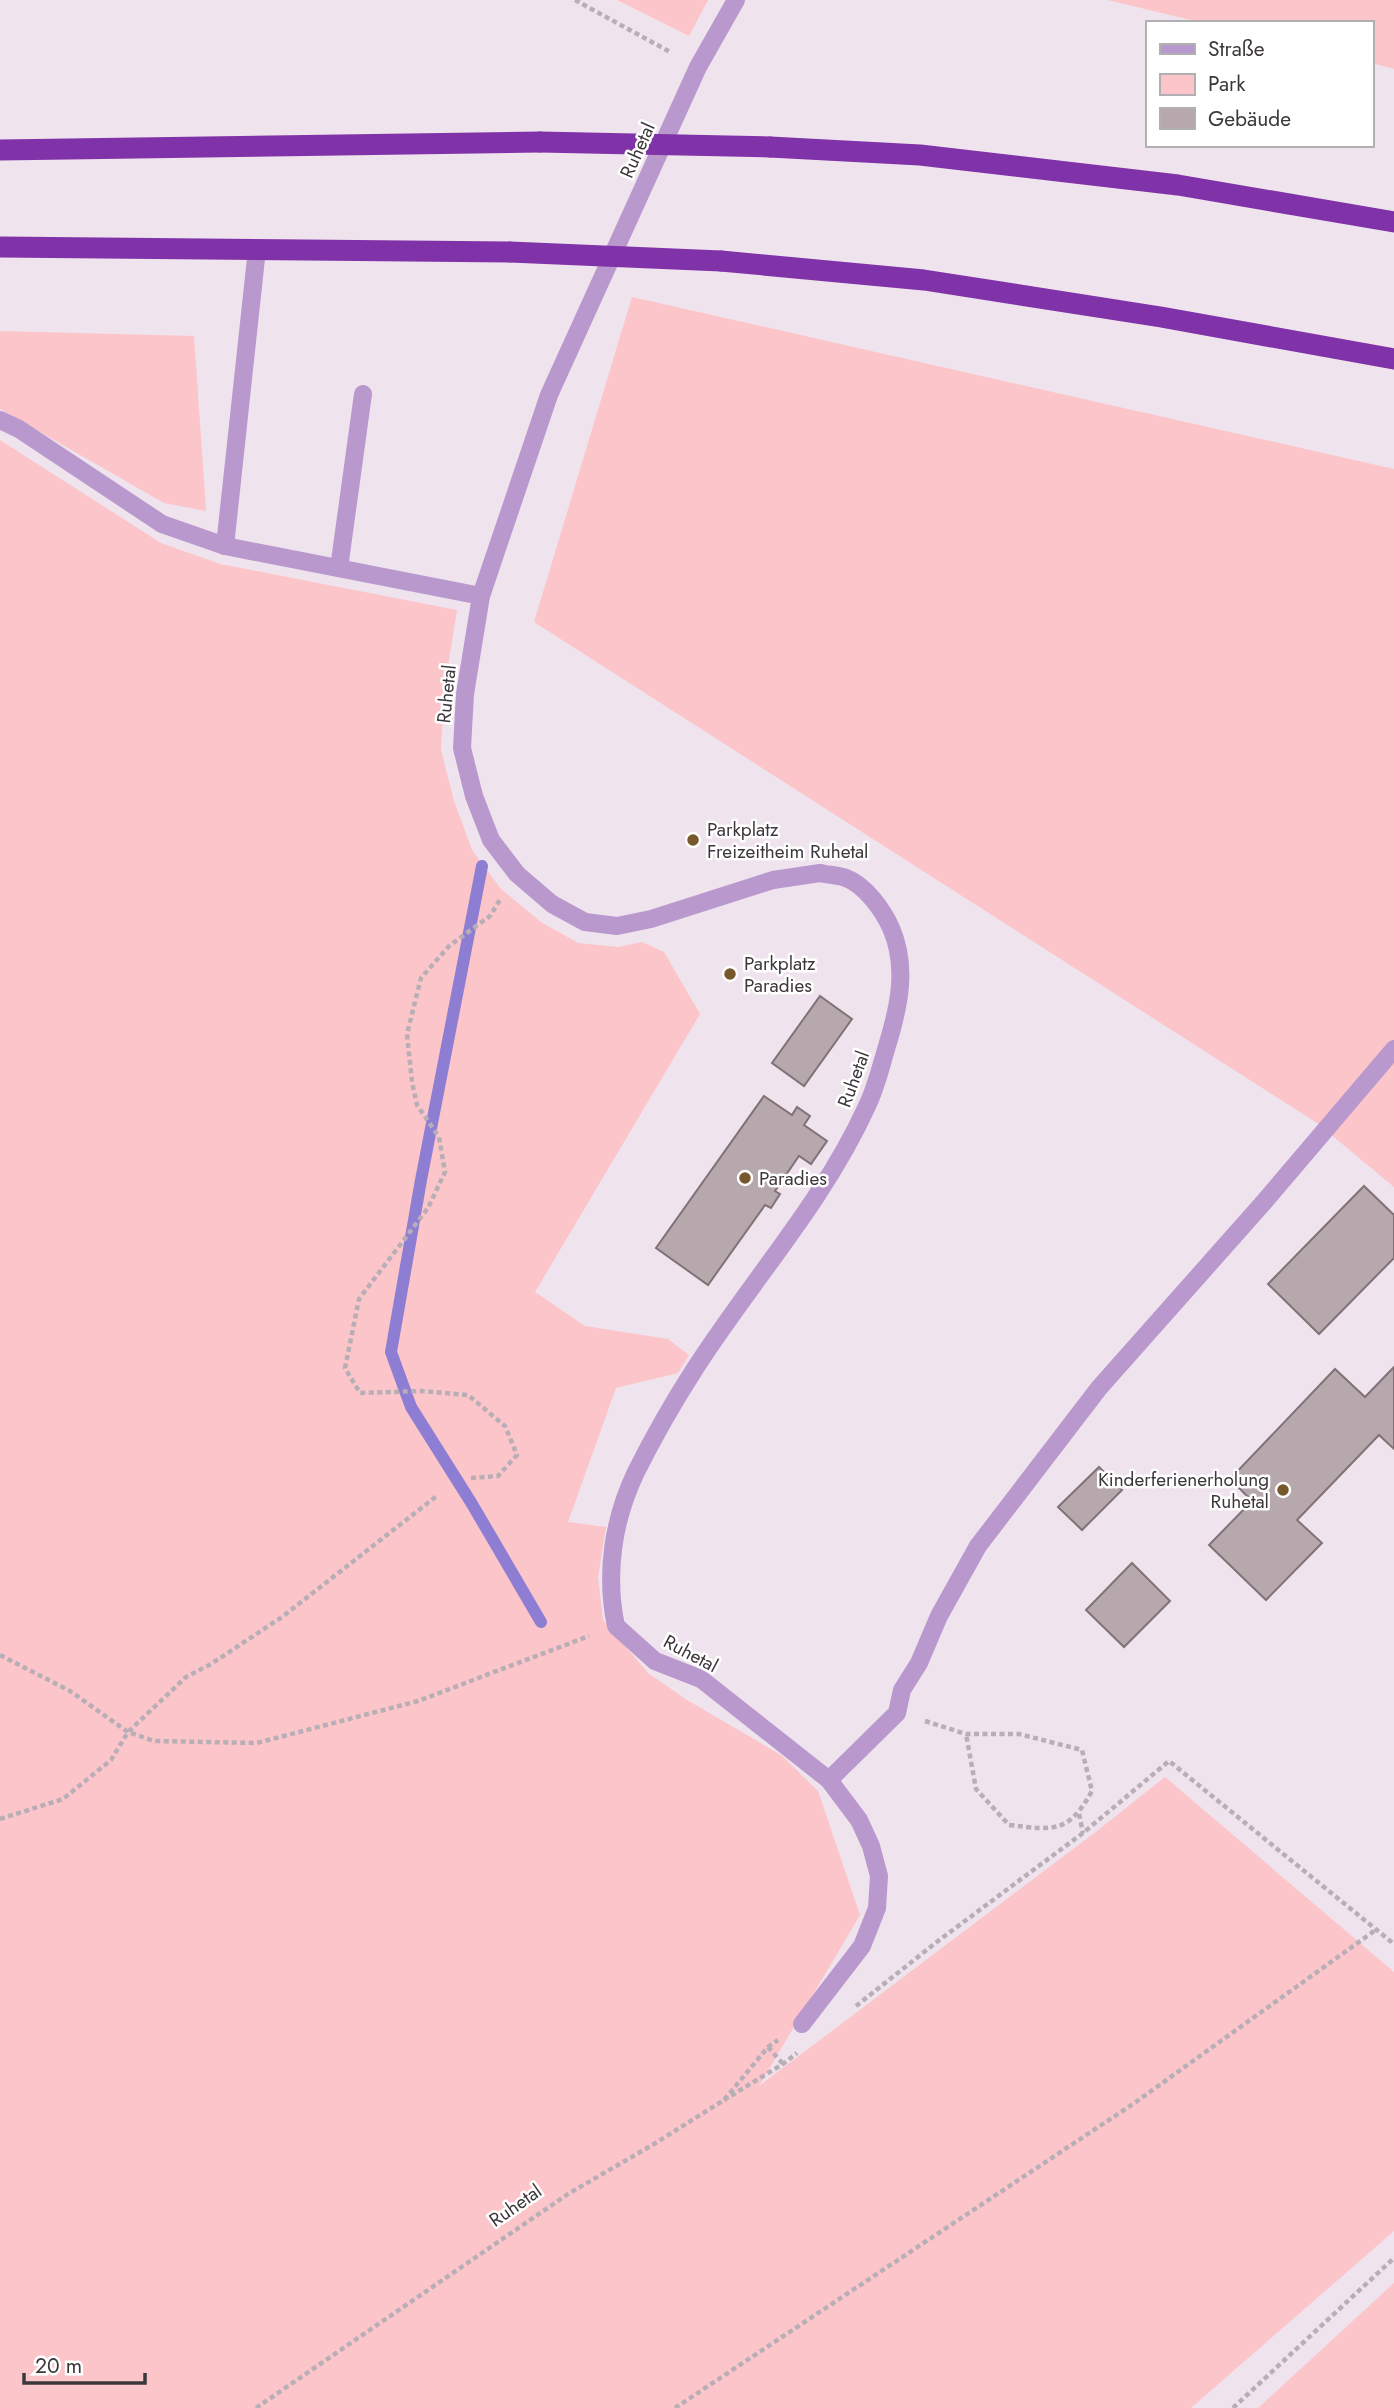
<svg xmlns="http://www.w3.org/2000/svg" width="1394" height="2408" font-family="Jost,sans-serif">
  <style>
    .green { fill: #fcc5ca }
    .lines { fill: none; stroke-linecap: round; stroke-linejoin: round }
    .stream { stroke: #8e7ed3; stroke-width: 12 }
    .building { fill: #b7a8ad; stroke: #807277; stroke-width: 2 }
    .path { stroke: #b8aeb6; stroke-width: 4.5; stroke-dasharray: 5 3.5; stroke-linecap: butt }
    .lane { stroke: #b998ce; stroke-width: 18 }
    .street { stroke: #b998ce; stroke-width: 18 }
    .highway { stroke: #8032a8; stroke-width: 21 }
    .highway-bridge { stroke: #8032a8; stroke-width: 21 }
    .poi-dot { fill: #77582d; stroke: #fff; stroke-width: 2.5 }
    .labels { text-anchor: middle; stroke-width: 5; stroke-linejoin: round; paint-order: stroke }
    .street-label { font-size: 19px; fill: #3c373b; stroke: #fff }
    .poi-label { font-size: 19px; fill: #3c373b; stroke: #fff; text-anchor: start }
  </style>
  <rect width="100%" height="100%" fill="#efe3ed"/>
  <g class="green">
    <polygon points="617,0 708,0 689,36"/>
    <polygon points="1108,0 1394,0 1394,69 1371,63 1371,23 1203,23"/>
    <polygon points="632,297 1394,469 1394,1187 1317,1123 534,622"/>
    <polygon points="0,331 194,336 206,511 164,503 0,409"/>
    <polygon points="0,440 161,543 220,564 457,610 444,692 441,750 454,801 472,850 501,889 541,922 578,943 618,947 642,942 664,952 700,1014 535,1292 585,1326 668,1339 689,1355 678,1373 616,1388 568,1522 606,1527 598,1577 603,1620 648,1673 687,1700 781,1755 818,1791 860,1915 759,2086 1093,1834 1165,1777 1394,1972 1394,2231 1191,2408 0,2408"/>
    <polygon points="1394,2283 1394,2408 1258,2408"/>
  </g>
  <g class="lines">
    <polyline class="stream" points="482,866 421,1180 391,1352 411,1407 472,1504 541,1622"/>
  </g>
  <g class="building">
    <polygon points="820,996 852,1019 804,1086 772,1063"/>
    <polygon points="764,1096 792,1115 797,1107 810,1116 804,1125 827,1141 811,1164 799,1156 775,1191 780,1194 771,1208 765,1205 708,1285 656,1248"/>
    <polygon points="1364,1186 1394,1215 1394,1258 1319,1334 1268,1284"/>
    <polygon points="1394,1367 1394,1449 1379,1435 1297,1520 1322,1543 1266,1600 1209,1545 1252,1501 1230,1479 1335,1369 1365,1397"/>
    <polygon points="1099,1467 1122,1490 1082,1530 1058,1507"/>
    <polygon points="1132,1563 1170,1601 1124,1647 1086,1610"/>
  </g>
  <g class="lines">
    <g class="path">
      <polyline points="575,0 672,53"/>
      <polyline points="471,1478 498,1476 517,1455 505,1426 468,1395 421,1391 360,1393 345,1368 359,1299 428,1208 445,1172 439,1137 417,1105 412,1082 407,1034 421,978 449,946 490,916 501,898"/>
      <polyline points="0,1655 70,1691 128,1732 154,1741 257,1743 418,1701 589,1636"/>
      <path d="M925 1721 966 1734H1019L1082 1750 1092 1791C1068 1834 1054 1830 1009 1825L976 1789 966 1734"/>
      <polyline points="1079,1814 1083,1833"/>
      <polyline points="0,1819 63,1799 111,1760 128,1732 186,1677 211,1664 282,1617 438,1495"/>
      <polyline points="856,2006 938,1941 1083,1833 1169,1761 1394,1944"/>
      <polyline points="768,2047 783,2064"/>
      <polyline points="724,2100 783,2064 797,2053"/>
      <polyline points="256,2408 568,2194 654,2144 724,2100 768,2047 778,2040"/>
      <polyline points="675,2408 1133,2104 1377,1929"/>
      <polyline points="1233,2408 1394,2258"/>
    </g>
    <g class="lane">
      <polyline points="0,420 19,429 162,524 225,546 481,596"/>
      <polyline points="225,546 257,249"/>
      <polyline points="339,568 363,394"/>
      <polyline points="829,1780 897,1713 902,1690 919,1663 939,1616 978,1546 1099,1388 1264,1202 1394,1049"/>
      <path d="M802 2024 862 1946 877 1908 879 1876 871 1846 859 1820 829 1780 701 1679 655 1661 616 1626C605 1574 613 1520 636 1472 654 1436 674 1401 696 1367 752 1280 824 1201 867 1106 876 1088 881 1066 887 1046 899 1007 908 967 891 928 883 910 865 885 846 878 838 875 828 875 820 873"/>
    </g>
    <polyline class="street" points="736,0 698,67 549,395 481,596 465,694 462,748 474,796 491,840 517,874 552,904 585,922 617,926 651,919 773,880 820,873"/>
    <g class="highway">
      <polyline points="770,147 920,155 1178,185 1394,222"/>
      <polyline points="0,150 540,142"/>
      <polyline points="0,247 510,252"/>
      <polyline points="721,261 924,280 1161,317 1394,359"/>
    </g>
    <g class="highway-bridge">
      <polyline points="540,142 770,147"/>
      <polyline points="510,252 721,261"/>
    </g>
  </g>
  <g class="poi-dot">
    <circle cx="693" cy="840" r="7"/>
    <circle cx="730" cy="974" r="7"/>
    <circle cx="745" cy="1178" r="7"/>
    <circle cx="1283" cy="1490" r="7"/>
  </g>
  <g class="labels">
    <g class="street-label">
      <text transform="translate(637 150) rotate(-66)" y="7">Ruhetal</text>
      <text transform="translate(446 694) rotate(-84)" y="7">Ruhetal</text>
      <text transform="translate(853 1079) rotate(-70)" y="7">Ruhetal</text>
      <text transform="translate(691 1653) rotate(28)" y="7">Ruhetal</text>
      <text transform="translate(515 2205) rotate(-35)" y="7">Ruhetal</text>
    </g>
    <g class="poi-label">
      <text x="707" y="836">Parkplatz<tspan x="707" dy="22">Freizeitheim Ruhetal</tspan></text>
      <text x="744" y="970">Parkplatz<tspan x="744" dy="22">Paradies</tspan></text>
      <text x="759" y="1185">Paradies</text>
      <text x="1269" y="1486" text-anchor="end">Kinderferienerholung<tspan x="1269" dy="22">Ruhetal</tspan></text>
    </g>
  </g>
  <rect x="1146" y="21" width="228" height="126" fill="#ffffff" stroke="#b1afb1" stroke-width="2"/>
  <rect x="1160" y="44" width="35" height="10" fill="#b998ce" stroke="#b1afb1" stroke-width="2"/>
  <text x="1208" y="56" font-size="21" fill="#3c373b">Straße</text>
  <rect x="1160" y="74" width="35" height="21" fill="#fcc5ca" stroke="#b1afb1" stroke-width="2"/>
  <text x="1208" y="91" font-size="21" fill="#3c373b">Park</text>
  <rect x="1160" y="108" width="35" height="21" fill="#b7a8ad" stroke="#b1afb1" stroke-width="2"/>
  <text x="1208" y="126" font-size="21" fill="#3c373b">Gebäude</text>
  <path d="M24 2373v10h121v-10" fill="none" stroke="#3c373b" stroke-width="3.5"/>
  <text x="35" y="2373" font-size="21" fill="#3c373b" stroke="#ffffff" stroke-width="5" paint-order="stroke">20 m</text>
</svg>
